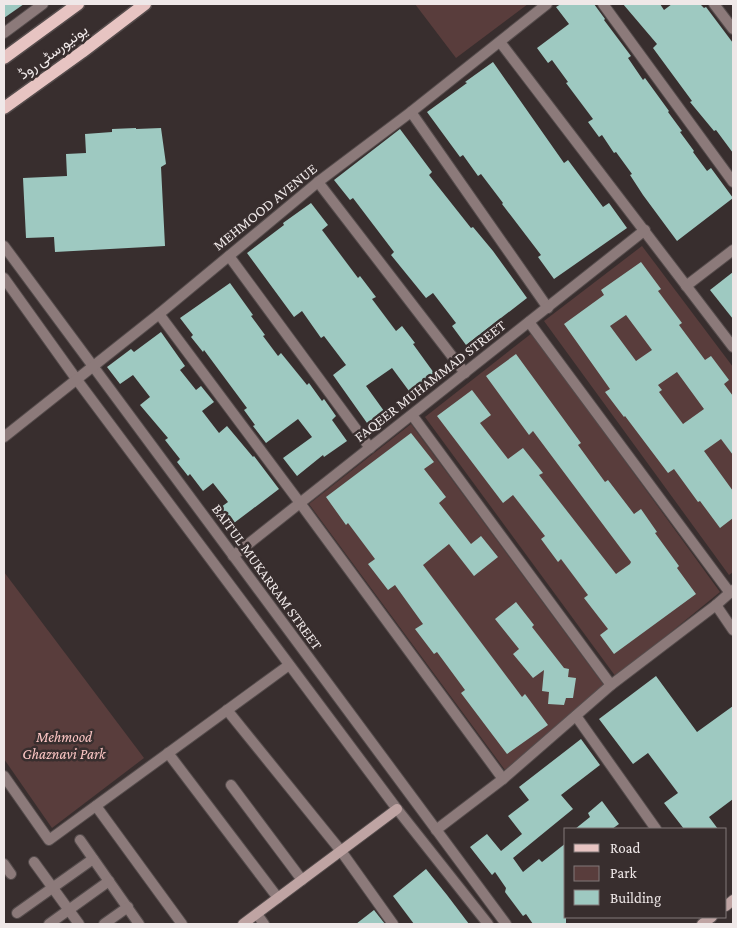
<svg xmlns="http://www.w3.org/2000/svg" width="737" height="928" font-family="'Crimson Pro',Vazirmatn,serif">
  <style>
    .green { fill: #593d3c }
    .building { fill: #9ec9c1; fill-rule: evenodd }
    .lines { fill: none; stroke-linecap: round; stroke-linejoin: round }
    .street-casing { stroke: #554c4c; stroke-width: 12 }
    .secondary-casing { stroke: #554c4c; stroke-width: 12 }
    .primary-casing { stroke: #554c4c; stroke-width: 15 }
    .street { stroke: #8c7a7a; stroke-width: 10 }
    .secondary { stroke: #bfa4a3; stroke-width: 10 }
    .primary { stroke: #e7c4c2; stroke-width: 12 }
    .labels { text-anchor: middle; stroke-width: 5; stroke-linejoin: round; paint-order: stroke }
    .street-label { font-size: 15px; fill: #efe8e8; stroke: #382e2e }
    .park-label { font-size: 15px; font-style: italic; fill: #fcc6c4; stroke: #382e2e }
  </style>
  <rect width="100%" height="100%" fill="#382e2e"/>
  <g class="green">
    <polygon points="415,4 528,4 456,58"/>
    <polygon points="642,246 733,367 733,572 729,575 544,321"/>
    <polygon points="532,333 720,592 616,677 425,417"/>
    <polygon points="411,424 606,688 505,770 309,504"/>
    <polygon points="4,572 144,758 52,828 4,759"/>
  </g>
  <g class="building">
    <polygon points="4,4 24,4 4,18"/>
    <polygon points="561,4 594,4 605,19 604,20 631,56 628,58 643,80 645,78 669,111 668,112 682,131 680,132 694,151 693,152 707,171 711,168 733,198 677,241 643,195 630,175 632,174 616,152 614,153 602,135 599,137 588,122 593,119 566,83 568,82 552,60 548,63 537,48 569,24 556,7"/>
    <polygon points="623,4 660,4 664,10 672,4 700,4 704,8 706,7 733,43 733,153 716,130 714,131 690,102 692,101 653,48 657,44"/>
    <polygon points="493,62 564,163 568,160 603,207 609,203 627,228 554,279 538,257 541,255 502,204 503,203 481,174 478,176 463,155 460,157 427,112 467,83 465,82"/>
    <polygon points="136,128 136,129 161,128 166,164 161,167 165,246 55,252 54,237 26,238 23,178 67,176 66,154 86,153 85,134 112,132 112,129"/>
    <polygon points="400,129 432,172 429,175 471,228 473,227 493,251 527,298 466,345 452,326 456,323 433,293 426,298 391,255 394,252 353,198 350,200 334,180"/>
    <polygon points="311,203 328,225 322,230 358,278 360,276 376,297 372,299 396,331 402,326 415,343 413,344 434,373 409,391 392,368 366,386 384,411 367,423 333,375 346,365 324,336 321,338 302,311 294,317 247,253 284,225 283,223"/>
    <path d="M641 262 661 289 658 291 682 323 679 325 705 360 711 356 729 380 724 384 733 396V455L721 439 704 451 733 491V518L720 528 700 501 698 502 674 469 668 473 625 416 624 417 605 392 610 389 564 324 604 295 601 290ZM626 315 652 350 636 361 610 326ZM677 372 704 409 683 424 659 392 662 390 658 385Z"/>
    <polygon points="733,272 733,319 710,290"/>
    <polygon points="230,283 253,315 251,316 265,335 263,336 278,356 281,353 307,385 309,383 322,401 324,399 336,416 332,420 347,441 324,457 323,455 297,476 283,458 312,437 298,419 266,443 253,426 255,425 244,410 247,408 204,350 203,352 191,337 193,335 180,318"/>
    <polygon points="161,332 185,366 180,370 196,390 201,386 214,402 202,411 219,433 227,426 253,457 254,456 279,489 230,526 217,510 228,502 213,483 203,491 190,474 188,476 177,462 180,459 165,440 168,438 140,405 150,397 133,375 120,384 107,367 131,349 134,352"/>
    <polygon points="516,354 581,443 578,445 605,482 608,480 634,514 641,509 657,532 655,533 679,566 677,568 696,594 614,654 600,635 608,629 584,598 588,595 561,559 558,562 541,539 545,536 513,495 503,503 437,416 472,390 491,415 480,423 508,459 523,448 543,473 539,475 616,574 630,564 631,562 533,431 529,435 486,376"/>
    <polygon points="411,433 434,462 424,469 446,497 439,503 471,544 481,536 498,557 474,576 449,544 423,565 522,697 525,694 548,725 507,754 461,693 465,690 437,652 434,654 415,629 423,624 395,585 388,590 368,564 375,559 348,523 346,525 326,497"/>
    <polygon points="516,602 534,625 532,627 564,668 569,669 568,677 576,678 573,698 566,698 564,705 548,704 549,692 542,691 544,670 533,678 513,654 519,649 495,619"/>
    <polygon points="656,676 697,732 733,706 733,799 709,817 718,829 684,829 664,803 678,793 648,753 633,764 599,719"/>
    <polygon points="581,739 600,765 561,795 573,809 513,858 523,872 539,859 542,862 566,843 566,924 533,924 526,914 523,916 505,892 506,888 495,872 492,875 470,847 487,834 501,851 522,834 508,816 529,800 519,787"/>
    <polygon points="602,801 619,824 612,829 575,829 590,817 588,813"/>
    <polygon points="426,869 447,895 469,924 414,924 393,896"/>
    <polygon points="374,910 385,924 356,924"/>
  </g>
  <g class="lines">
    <defs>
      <g id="street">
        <polyline points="603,4 733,182"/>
        <polyline points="714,4 733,29"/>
        <polyline points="4,33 43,4"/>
        <polyline points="500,42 733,347"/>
        <polyline points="411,112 548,308"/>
        <polyline points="318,182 465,373"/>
        <polyline points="4,246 506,924"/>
        <polyline points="229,256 370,448"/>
        <polyline points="4,278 77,380 397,809 488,924"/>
        <polyline points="686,286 733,250"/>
        <polyline points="159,314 300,503 503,779"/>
        <polyline points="529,322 730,593"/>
        <polyline points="412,415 611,685"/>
        <polyline points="4,437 159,314 318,182 411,112 547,4"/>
        <polyline points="233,556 645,230"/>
        <polyline points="716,605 733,630"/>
        <polyline points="227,710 341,851 393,924"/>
        <polyline points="576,716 656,829"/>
        <polyline points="168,753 278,898"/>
        <polyline points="4,776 49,840 289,665"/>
        <polyline points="231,785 302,880"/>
        <polyline points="96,806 182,924"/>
        <polyline points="436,830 503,779 611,685 716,605 733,590"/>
        <polyline points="80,840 139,924"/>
        <polyline points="34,862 79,924"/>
        <polyline points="4,864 11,874"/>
        <polyline points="17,913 93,859"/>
        <polyline points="257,914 264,924"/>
        <polyline points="49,924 109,881"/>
        <polyline points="104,924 128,907"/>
      </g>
      <g id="secondary">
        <polyline points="726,906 733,900"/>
        <polyline points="243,924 397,809"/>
        <polyline points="702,924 712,917"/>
      </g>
      <g id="primary">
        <polyline points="4,58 78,4"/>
        <polyline points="4,108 82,52 145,4"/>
      </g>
    </defs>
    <use href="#street" class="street-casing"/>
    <use href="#secondary" class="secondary-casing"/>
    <use href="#primary" class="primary-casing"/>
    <use href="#street" class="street"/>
    <use href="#secondary" class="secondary"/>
    <use href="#primary" class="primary"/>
  </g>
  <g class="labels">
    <g class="street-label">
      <text transform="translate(53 52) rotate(-36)" y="5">یونیورسٹی روڈ</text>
      <text transform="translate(265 207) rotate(-39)" y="5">MEHMOOD AVENUE</text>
      <text transform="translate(430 381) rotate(-38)" y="5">FAQEER MUHAMMAD STREET</text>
      <text transform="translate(267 577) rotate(54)" y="5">BAITUL MUKARRAM STREET</text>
    </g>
    <g class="park-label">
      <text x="64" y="742">Mehmood<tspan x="64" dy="17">Ghaznavi Park</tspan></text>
    </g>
  </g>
  <rect width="737" height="928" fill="none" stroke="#efe8e8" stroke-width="10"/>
  <rect x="564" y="828" width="162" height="90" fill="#382e2e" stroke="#817878"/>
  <rect x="574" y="844" width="25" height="8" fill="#e7c4c2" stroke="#817878"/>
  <text x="610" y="853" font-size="15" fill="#efe8e8">Road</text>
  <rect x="574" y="866" width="25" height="15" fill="#593d3c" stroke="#817878"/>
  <text x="610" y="878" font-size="15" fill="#efe8e8">Park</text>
  <rect x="574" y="890" width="25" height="15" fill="#9ec9c1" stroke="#817878"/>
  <text x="610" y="903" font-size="15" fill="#efe8e8">Building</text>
</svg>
